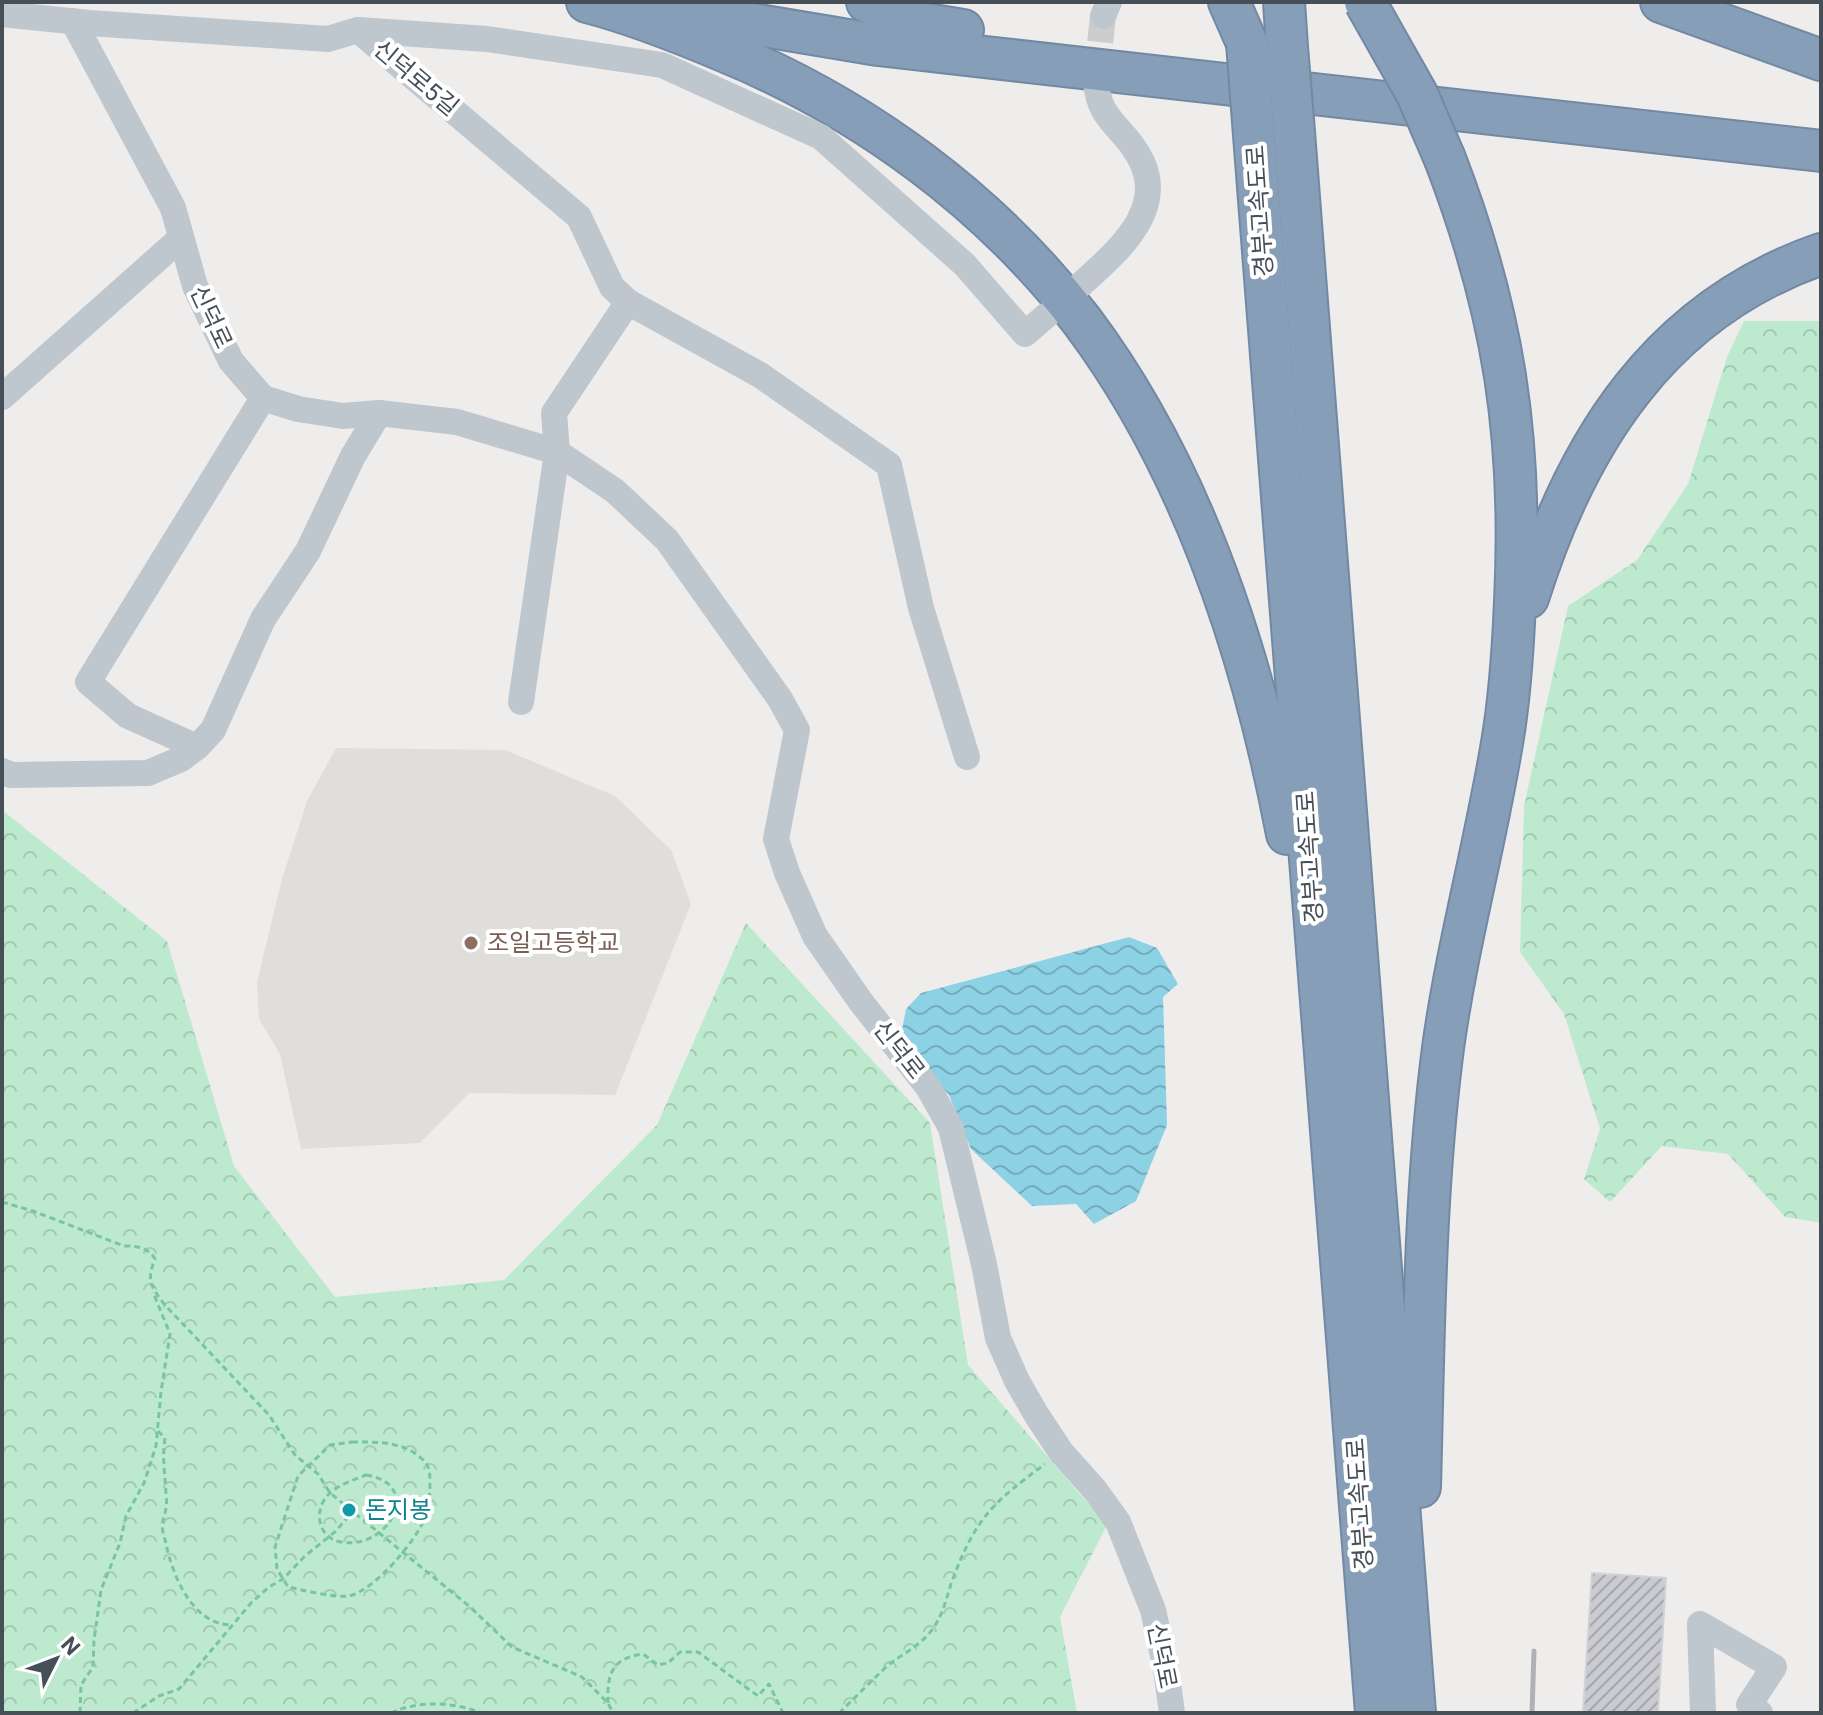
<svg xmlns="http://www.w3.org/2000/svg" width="1823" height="1715" font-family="Roboto,'Noto Sans KR',sans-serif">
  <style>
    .education { fill: #e0dddd }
    .forest { fill: url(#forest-crowns) }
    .water { fill: url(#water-waves) }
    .building { fill: url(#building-hatch); stroke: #d0d2d7; stroke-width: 2 }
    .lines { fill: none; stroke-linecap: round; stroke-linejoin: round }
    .minor-tunnel { stroke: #cdcdce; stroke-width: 26; stroke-dasharray: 26 13; stroke-linecap: butt }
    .highway-casing { stroke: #7289a4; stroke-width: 44 }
    .path { stroke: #78c5a0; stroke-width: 3; stroke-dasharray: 6 4; stroke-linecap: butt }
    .minor { stroke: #bec6ce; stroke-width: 26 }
    .highway { stroke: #879eb8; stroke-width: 40 }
    .rail { stroke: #afb1b6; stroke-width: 5 }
    .highway-bridge-casing { stroke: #7289a4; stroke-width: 44; stroke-linecap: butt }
    .highway-bridge { stroke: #879eb8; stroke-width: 40 }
    .education-dot { fill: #8d6e63; stroke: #fff; stroke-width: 3 }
    .culture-dot { fill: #0f9aa8; stroke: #fff; stroke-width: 3 }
    .labels { text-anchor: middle; stroke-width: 8; stroke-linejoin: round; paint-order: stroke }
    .street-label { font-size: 24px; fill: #464f58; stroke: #fff }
    .education-label { font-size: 24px; fill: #785e54; stroke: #fff; text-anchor: start }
    .culture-label { font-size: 24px; fill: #0d838f; stroke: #fff; text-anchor: start }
  </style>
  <defs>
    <pattern id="forest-crowns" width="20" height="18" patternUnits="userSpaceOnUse" patternTransform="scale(2)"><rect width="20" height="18" fill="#bdeacf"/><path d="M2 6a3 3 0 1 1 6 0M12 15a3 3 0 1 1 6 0" fill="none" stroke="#a4cab4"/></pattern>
    <pattern id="water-waves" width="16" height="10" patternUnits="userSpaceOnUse" patternTransform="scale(2)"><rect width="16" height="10" fill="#8dd1e4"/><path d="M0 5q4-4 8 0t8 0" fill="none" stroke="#75acbc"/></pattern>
    <pattern id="building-hatch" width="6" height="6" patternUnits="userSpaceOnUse" patternTransform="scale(2)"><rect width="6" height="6" fill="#cacbd1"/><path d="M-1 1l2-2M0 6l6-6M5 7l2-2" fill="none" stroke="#a6a7ac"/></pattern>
  </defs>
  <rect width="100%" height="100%" fill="#efecec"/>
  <polygon class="education" points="336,748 505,750 615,796 671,850 691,904 615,1095 469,1093 420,1143 301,1149 280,1054 259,1019 257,982 282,879 307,801"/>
  <g class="forest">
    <polygon points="1744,321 1821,321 1821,1223 1785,1217 1728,1154 1662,1146 1610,1202 1584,1179 1600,1129 1564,1014 1520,952 1524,806 1568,606 1637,560 1688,484 1727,357"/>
    <polygon points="2,810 167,941 234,1166 335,1297 504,1280 657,1125 746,923 930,1123 968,1365 1107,1525 1060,1617 1077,1713 2,1713"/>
  </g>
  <polygon class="water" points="1129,937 1157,948 1178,984 1163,997 1167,1125 1136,1201 1094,1224 1076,1204 1032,1206 971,1149 949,1095 900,1040 906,1009 921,993"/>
  <polygon class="building" points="1592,1573 1666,1578 1658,1713 1583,1713"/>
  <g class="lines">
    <polyline class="minor-tunnel" points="1096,81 1103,16"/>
    <defs>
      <g id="highway">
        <path d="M587 2C634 14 679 32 724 51 863 108 990 201 1082 321 1193 469 1253 655 1287 834"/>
        <polyline points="867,2 914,22 963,30"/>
        <polyline points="1229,2 1247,43"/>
        <polyline points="1284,2 1287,47"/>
        <polyline points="1661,2 1821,60"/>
        <polyline points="668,10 878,45 1821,151"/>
        <polyline points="1293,119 1415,1713"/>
        <polyline points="1253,122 1376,1713"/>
        <path d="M1528 598C1577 442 1660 310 1821 254"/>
        <path d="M1420 1487C1424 1340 1424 1194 1443 1048 1457 946 1485 846 1502 743 1510 697 1513 649 1515 602 1523 439 1504 312 1445 159"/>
      </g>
    </defs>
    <use href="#highway" class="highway-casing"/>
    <g class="path">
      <path d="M2 1202 33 1211 124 1246C138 1246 147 1247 155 1259 146 1281 151 1286 164 1304L269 1415 295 1455 318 1474 330 1493 469 1606 512 1647 582 1677 608 1703 613 1713"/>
      <path d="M158 1431 165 1438C162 1458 165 1475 166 1494 168 1510 164 1513 162 1525 162 1531 165 1538 166 1544 173 1577 193 1625 232 1625"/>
      <path d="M352 1442C377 1442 403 1441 422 1459 429 1464 430 1473 430 1481 430 1494 429 1505 425 1518 415 1542 375 1590 349 1596 334 1598 303 1590 288 1587L277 1569 275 1547 298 1476 330 1445Z"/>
      <path d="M366 1475C426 1485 387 1551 341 1542 318 1538 313 1511 328 1495 337 1485 354 1480 366 1475Z"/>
      <path d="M608 1703C607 1675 611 1658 643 1654L658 1665 668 1663 680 1652H698L758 1696 769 1684 783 1713"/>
      <polyline points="80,1713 81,1685 93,1667 94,1640 101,1590 120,1543 126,1516 144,1483 156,1446 161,1392 170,1334 153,1292"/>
      <polyline points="133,1713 159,1696 179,1689 251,1603 269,1587 283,1579 305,1556 336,1531 352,1512"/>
      <path d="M391 1713C419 1700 453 1702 482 1713"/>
      <path d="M839 1713C854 1699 868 1684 883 1670 900 1654 921 1647 934 1627 945 1611 947 1593 954 1576 977 1516 994 1502 1045 1464"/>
    </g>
    <g class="minor">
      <polyline points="2,14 89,23 328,39 358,30 579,217 612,287 628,302 760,375 889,465 921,608 967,757"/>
      <polyline points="1103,16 1109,2"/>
      <polyline points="73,21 173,208 195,286 231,361 263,398 298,409 343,416 379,413 457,422 557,452 615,491 667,540 780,699 797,730 776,839 787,873 815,936 861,1002 928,1087 951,1128 984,1264 998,1338 1017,1381 1036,1414 1061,1452 1095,1490 1118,1522 1153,1610 1166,1669 1172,1713"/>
      <polyline points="358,30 487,39 662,65 821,137 965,265 1025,334 1047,315"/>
      <path d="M1077 288C1119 250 1177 204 1131 144 1113 121 1098 113 1096 81"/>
      <polyline points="2,397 181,238"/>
      <polyline points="263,398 88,682 128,716 197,747 213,730 263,619 308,551 353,456 379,413"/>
      <polyline points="521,702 557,452 554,413 628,302"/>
      <polyline points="2,771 11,775 148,773 181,759 197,747"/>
      <polyline points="1703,1713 1700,1624 1774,1667 1749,1705 1760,1713"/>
    </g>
    <use href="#highway" class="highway"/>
    <polyline class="rail" points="1532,1713 1534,1651"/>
    <defs>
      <g id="highway-bridge">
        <polyline points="1365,2 1417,94 1445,159"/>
        <polyline points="1247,43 1253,122"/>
        <polyline points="1287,47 1293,119"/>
      </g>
    </defs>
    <use href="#highway-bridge" class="highway-bridge-casing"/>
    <use href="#highway-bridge" class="highway-bridge"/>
  </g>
  <circle class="education-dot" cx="471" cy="943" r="8"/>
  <circle class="culture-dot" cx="349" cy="1510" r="8"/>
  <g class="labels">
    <g class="street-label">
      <text transform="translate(416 78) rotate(40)" y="8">신덕로5길</text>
      <text transform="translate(1260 211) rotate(-94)" y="8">경부고속도로</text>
      <text transform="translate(211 317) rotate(65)" y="8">신덕로</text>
      <text transform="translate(1310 857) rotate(-94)" y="8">경부고속도로</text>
      <text transform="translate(899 1050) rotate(52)" y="8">신덕로</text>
      <text transform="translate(1360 1504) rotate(-94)" y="8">경부고속도로</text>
      <text transform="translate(1162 1656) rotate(79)" y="8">신덕로</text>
    </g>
    <g class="education-label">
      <text x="487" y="951">조일고등학교</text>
    </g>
    <g class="culture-label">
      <text x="365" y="1518">돈지봉</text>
    </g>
  </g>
  <rect width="1823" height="1715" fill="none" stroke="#464f58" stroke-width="8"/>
  <g transform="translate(56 1659) rotate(48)" stroke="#ffffff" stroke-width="6" paint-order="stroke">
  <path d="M0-6L14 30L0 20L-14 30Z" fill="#464f58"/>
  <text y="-12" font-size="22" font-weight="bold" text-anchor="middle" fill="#464f58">N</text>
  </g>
</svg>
